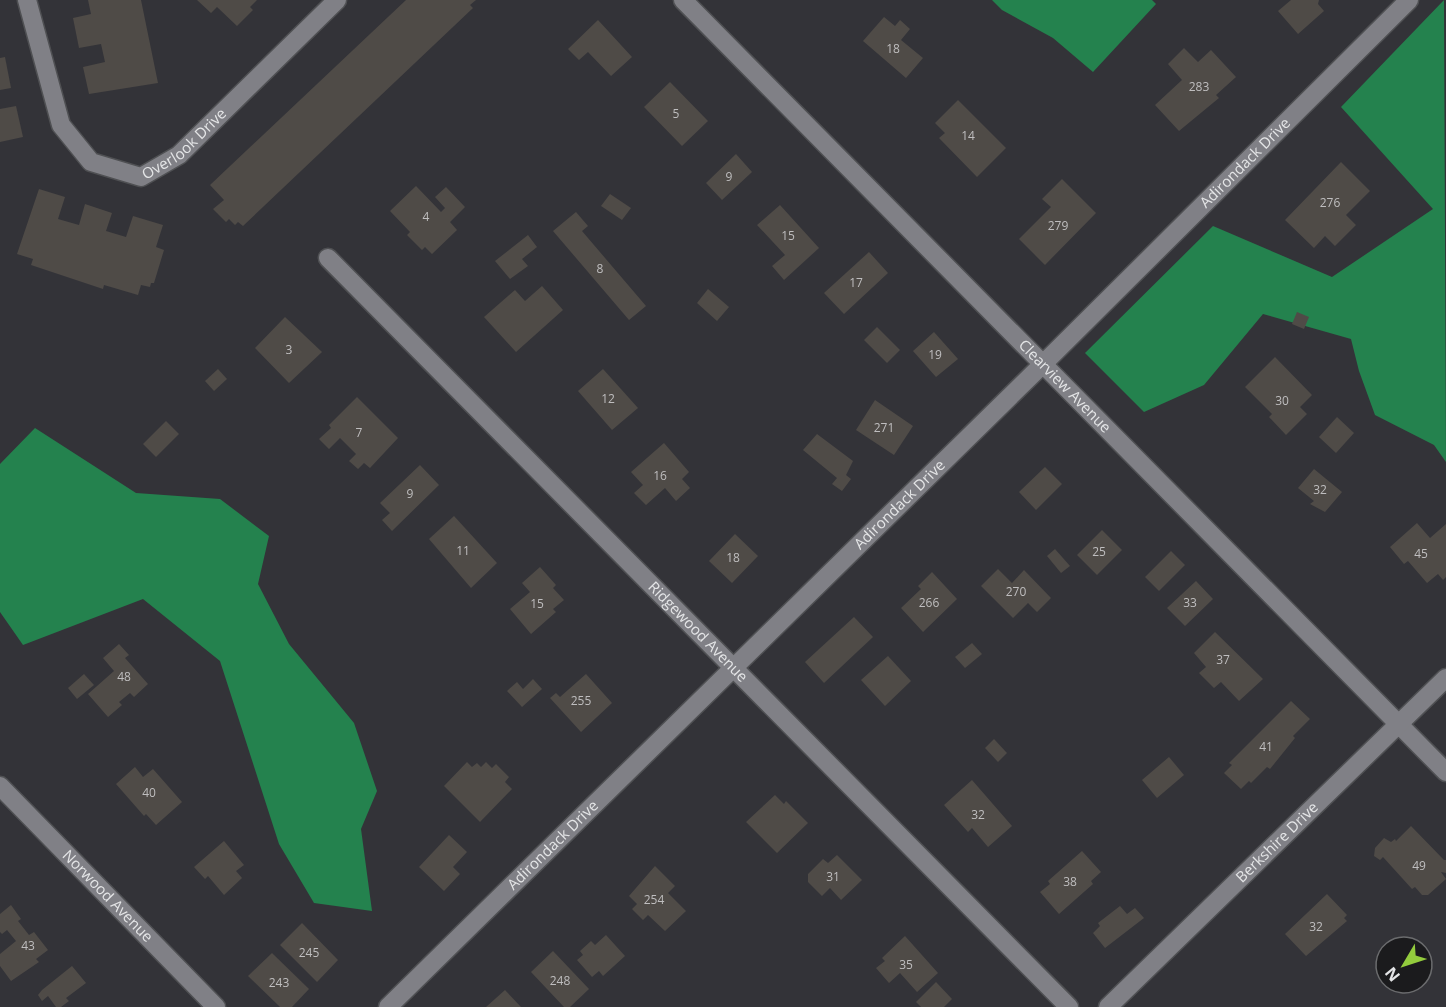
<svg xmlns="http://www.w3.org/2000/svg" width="1446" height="1007" font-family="'Open Sans',sans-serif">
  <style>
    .forest { fill: #24824e }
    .building { fill: #4f4b47 }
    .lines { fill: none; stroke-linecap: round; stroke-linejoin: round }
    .street-casing { stroke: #4f5053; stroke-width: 21 }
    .street { stroke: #808086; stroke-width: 18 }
    .labels { text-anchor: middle; stroke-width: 5; stroke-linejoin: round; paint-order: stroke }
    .number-label { font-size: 12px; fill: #bfbebf }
    .street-label { font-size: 15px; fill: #e4e5e7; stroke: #1b1b1d }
  </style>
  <rect width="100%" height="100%" fill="#333338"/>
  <g class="forest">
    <polygon points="992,0 1152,0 1156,4 1093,72 1053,38 1002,10"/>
    <polygon points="1444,0 1446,462 1434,445 1375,415 1359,371 1351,339 1263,314 1204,385 1144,412 1085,353 1213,226 1332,277 1433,209 1341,107"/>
    <polygon points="35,428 136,493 220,499 269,536 258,584 289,644 354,723 377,791 361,829 372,911 314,903 279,844 220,661 143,599 23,645 0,612 0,464"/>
  </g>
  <g class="building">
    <polygon points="88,0 141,0 158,83 89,94 83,67 105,62 101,44 79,48 73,18 91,14"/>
    <polygon points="197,0 257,0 250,7 253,10 237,26 217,7 211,13"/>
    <polygon points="406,0 476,0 470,5 473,8 243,226 238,222 235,225 229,219 226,222 213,209 224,200 210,185"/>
    <polygon points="1291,0 1319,0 1318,4 1324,11 1298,34 1278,11"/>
    <polygon points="884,17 895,26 900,20 910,29 901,40 923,58 906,78 863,41"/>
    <polygon points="598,20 632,57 611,76 588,52 579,60 568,49"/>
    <polygon points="1184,48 1198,62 1211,50 1236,77 1216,95 1219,98 1179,131 1155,105 1182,80 1168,64"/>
    <polygon points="5,57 11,88 0,90 0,58"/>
    <polygon points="670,82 708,121 682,146 644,107"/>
    <polygon points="958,100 1006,148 977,177 939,138 945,133 935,123"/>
    <polygon points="16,106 23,137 0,142 0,109"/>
    <polygon points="736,154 752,172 722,200 706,183"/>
    <polygon points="1341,162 1370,191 1346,215 1356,225 1335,246 1325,236 1314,248 1285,220"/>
    <polygon points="1062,179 1096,213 1045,265 1019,239 1051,207 1042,199"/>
    <polygon points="416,186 441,212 445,208 435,197 446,187 465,207 450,222 457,230 432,254 425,247 422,250 407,235 410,232 390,211"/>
    <polygon points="39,189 65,197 58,219 79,225 85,204 112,213 106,231 126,237 133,216 163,225 156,247 164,250 154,283 151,283 150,287 141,285 138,295 104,285 103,289 31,265 33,259 17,254"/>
    <polygon points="610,194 631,208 622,220 601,206"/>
    <polygon points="780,205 819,248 784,280 772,266 785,255 757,225"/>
    <polygon points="576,212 588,226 582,231 646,306 629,320 553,231"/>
    <polygon points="528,235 537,247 522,259 528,266 510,279 495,261"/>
    <polygon points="869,252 888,273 844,314 824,293"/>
    <polygon points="542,286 563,310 516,352 484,317 515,290 525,301"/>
    <polygon points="708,289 729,307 717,321 697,303"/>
    <polygon points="1297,312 1309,317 1304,329 1292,324"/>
    <polygon points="285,317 322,352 289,383 255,348"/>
    <polygon points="877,327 900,350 887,363 864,340"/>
    <polygon points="934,332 958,359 936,377 913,351"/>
    <polygon points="1275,357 1312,395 1300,407 1307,414 1286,435 1269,417 1272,414 1245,387"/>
    <polygon points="218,369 227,379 214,391 205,381"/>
    <polygon points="603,369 638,408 612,430 578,391"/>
    <polygon points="357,397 398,438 370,468 364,463 358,469 349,461 356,454 340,438 329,449 319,439 331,428 329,425"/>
    <polygon points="875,400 913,426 894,455 856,430"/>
    <polygon points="1337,417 1354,433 1336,453 1319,437"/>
    <polygon points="166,421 179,434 156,457 143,444"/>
    <polygon points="817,434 853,461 846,475 851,479 842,491 832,484 837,478 803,450"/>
    <polygon points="664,443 689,472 682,479 690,488 676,501 665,488 646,505 634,493 643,485 631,472"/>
    <polygon points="420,465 439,485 392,531 382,520 390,513 380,503"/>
    <polygon points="1045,467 1062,484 1036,510 1019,492"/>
    <polygon points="1314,469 1342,492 1325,512 1310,504 1314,501 1298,488"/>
    <polygon points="454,516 497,563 471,588 429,539"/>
    <polygon points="1417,523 1430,538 1446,524 1446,577 1443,580 1438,574 1427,583 1408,561 1404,564 1390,547"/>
    <polygon points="1102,530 1122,550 1097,575 1077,555"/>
    <polygon points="735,534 758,556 732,583 709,561"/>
    <polygon points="1055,549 1070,566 1061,573 1047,556"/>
    <polygon points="1171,551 1185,565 1159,591 1145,577"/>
    <polygon points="540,567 556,585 553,588 564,600 553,609 556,612 531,634 510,609 530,592 522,583"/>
    <polygon points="998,569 1012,583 1024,570 1051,598 1037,612 1028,603 1013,618 981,586"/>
    <polygon points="932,572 957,599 923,632 901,608 921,589 918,586"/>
    <polygon points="1196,581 1213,599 1185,626 1167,608"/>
    <polygon points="854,617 873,637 824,683 805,662"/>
    <polygon points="1215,632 1263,679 1239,701 1221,682 1214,688 1199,673 1206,667 1194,653"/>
    <polygon points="972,643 982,654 965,668 955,657"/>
    <polygon points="119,644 129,655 125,658 148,684 134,697 130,693 119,702 122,705 108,717 88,694 114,671 103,658"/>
    <polygon points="888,656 911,681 885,706 861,680"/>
    <polygon points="84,674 94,685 77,699 68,688"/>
    <polygon points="586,674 612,703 581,732 550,698 556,693 560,697"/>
    <polygon points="533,679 542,689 522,707 507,691 517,682 523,689"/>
    <polygon points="1291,701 1310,719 1293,736 1295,738 1270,769 1267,767 1251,783 1249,781 1241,789 1224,773 1232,765 1229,763"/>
    <polygon points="994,739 1007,753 998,762 985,748"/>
    <polygon points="1169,757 1184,775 1157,798 1142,780"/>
    <polygon points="467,762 472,767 477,763 481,767 486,762 492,768 496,764 509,777 505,782 512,789 480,822 444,786"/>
    <polygon points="135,767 143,777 153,769 182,802 156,825 146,814 144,816 116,784"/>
    <polygon points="972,780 1012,826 988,847 972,828 968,832 944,805"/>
    <polygon points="775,795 784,804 786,801 808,823 777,853 746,822"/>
    <polygon points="1411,826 1444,860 1446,860 1446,873 1441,872 1446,879 1428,895 1422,895 1415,887 1412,889 1383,857 1380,860 1374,856 1375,848 1384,838 1391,842 1395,839 1396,841"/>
    <polygon points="449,835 467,852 453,867 460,874 444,891 419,867"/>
    <polygon points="224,841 244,865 236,871 242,878 224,895 208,876 205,879 194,867"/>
    <polygon points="1082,851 1101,872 1091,881 1093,884 1059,914 1040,892 1050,884 1048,881"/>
    <polygon points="837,855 862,880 841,900 830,888 822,896 808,882 808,874 823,859 828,863"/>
    <polygon points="655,866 675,886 668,893 686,911 665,931 648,915 643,920 632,909 637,904 629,896"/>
    <polygon points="1327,894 1347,915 1344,918 1347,921 1306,956 1285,934"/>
    <polygon points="11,905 21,919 18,921 29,935 34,932 48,950 36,959 39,962 11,981 0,966 0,954 16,941 7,930 2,934 0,932 0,914"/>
    <polygon points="1120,906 1127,914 1135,908 1144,918 1105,948 1093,933 1100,926 1098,923"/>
    <polygon points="302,923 338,960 317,982 280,945"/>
    <polygon points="606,935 625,956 603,976 599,971 592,977 577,960 583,955 580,951 591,941 595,945"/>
    <polygon points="905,936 938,973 917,992 900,973 889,983 876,968 885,961 882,958"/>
    <polygon points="553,951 589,989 570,1007 564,1007 531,972"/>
    <polygon points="272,953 309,989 292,1007 280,1007 248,976"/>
    <polygon points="72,966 86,983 66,998 69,1001 61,1007 56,1007 48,996 42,1001 38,995 42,990"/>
    <polygon points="936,982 952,999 944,1007 921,1007 916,1002"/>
    <polygon points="505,990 521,1007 486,1007"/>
  </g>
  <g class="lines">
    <defs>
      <g id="street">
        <path id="s1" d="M27 0 61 125 91 162 141 177 179 155 337 0"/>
        <path id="s2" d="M683 0 1446 772"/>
        <path id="s3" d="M328 258 1069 1007"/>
        <path id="s4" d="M0 786 216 1007"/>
        <path id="s5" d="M388 1007 1043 364 1409 0"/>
        <path id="s6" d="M1108 1007 1446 678"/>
      </g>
    </defs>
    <use href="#street" class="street-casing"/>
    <use href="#street" class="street"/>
  </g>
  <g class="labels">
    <g class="number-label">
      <text x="893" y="53">18</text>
      <text x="1199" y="91">283</text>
      <text x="676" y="118">5</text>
      <text x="968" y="140">14</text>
      <text x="729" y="181">9</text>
      <text x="1330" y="207">276</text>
      <text x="426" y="221">4</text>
      <text x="1058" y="230">279</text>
      <text x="788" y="240">15</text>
      <text x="600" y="273">8</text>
      <text x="856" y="287">17</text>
      <text x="289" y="354">3</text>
      <text x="935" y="359">19</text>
      <text x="608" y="403">12</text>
      <text x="1282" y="405">30</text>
      <text x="884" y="432">271</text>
      <text x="359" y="437">7</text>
      <text x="660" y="480">16</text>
      <text x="1320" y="494">32</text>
      <text x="410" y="498">9</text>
      <text x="463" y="555">11</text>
      <text x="1099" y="556">25</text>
      <text x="1421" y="558">45</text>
      <text x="733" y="562">18</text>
      <text x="1016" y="596">270</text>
      <text x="929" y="607">266</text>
      <text x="1190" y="607">33</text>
      <text x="537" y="608">15</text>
      <text x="1223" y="664">37</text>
      <text x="124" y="681">48</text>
      <text x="581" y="705">255</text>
      <text x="1266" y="751">41</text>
      <text x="149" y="797">40</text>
      <text x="978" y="819">32</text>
      <text x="1419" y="870">49</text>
      <text x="833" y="881">31</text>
      <text x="1070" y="886">38</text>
      <text x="654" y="904">254</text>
      <text x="1316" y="931">32</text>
      <text x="28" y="950">43</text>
      <text x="309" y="957">245</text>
      <text x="906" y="969">35</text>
      <text x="560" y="985">248</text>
      <text x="279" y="987">243</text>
    </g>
    <g class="street-label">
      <text dy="5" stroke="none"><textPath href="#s1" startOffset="284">Overlook Drive</textPath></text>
      <text dy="5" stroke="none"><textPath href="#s5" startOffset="1203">Adirondack Drive</textPath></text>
      <text dy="5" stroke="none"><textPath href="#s2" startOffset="543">Clearview Avenue</textPath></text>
      <text dy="5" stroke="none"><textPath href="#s5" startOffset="717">Adirondack Drive</textPath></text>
      <text dy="5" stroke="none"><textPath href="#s3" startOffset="526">Ridgewood Avenue</textPath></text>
      <text dy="5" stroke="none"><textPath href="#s6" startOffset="236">Berkshire Drive</textPath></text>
      <text dy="5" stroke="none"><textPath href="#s5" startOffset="231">Adirondack Drive</textPath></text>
      <text dy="5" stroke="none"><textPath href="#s4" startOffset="154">Norwood Avenue</textPath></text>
    </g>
  </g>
  <g transform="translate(1404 965) rotate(231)"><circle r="28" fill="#1b1b1d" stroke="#6b6c6e" stroke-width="1.5"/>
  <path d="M0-4.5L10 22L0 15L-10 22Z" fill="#93cc3d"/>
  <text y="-9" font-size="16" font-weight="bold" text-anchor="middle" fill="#e4e5e7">N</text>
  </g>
</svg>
